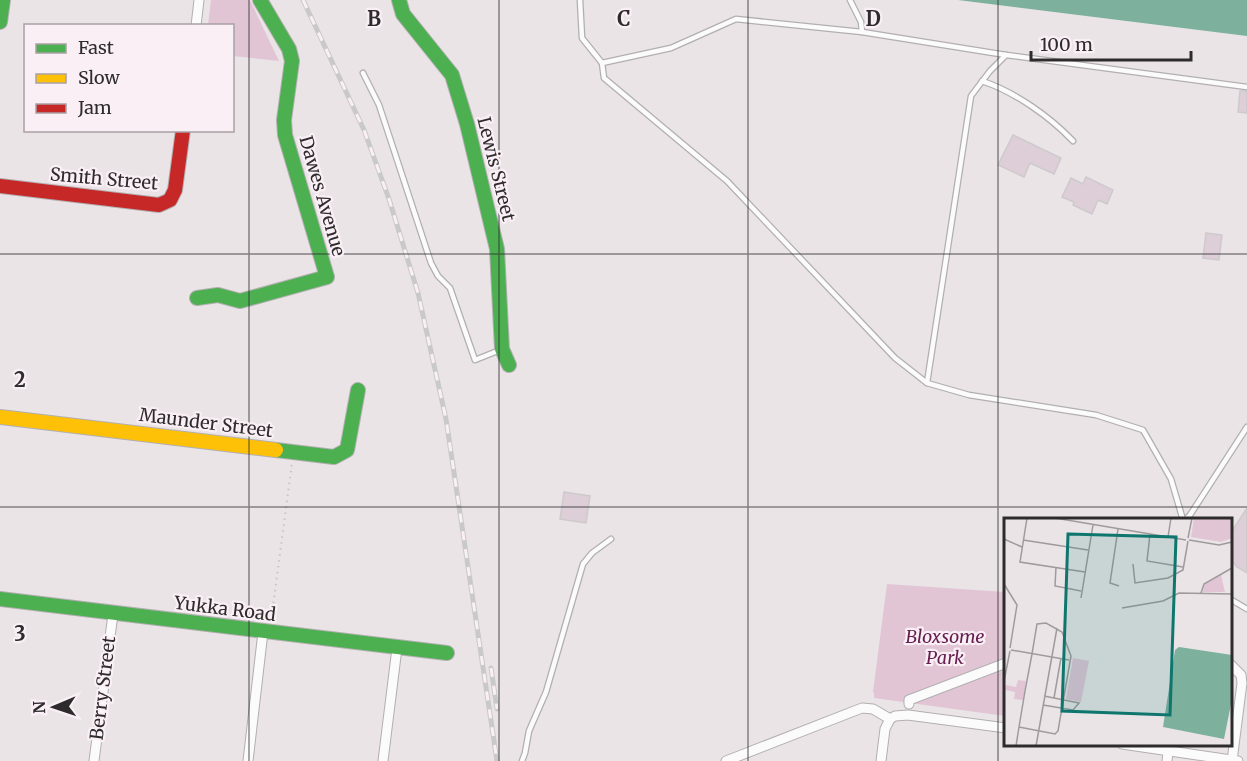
<svg xmlns="http://www.w3.org/2000/svg" width="1247" height="761" font-family="Merriweather,serif">
  <style>
    .green { fill: #e1c5d5 }
    .water { fill: #7eb09e }
    .building { fill: #ddced7; stroke: #cecacc; stroke-width: 1.5 }
    .lines { fill: none; stroke-linecap: round; stroke-linejoin: round }
    .lane-casing { stroke: #b2afb1; stroke-width: 7 }
    .street-casing { stroke: #b2afb1; stroke-width: 11 }
    .fast-casing { stroke: #b2afb1; stroke-width: 16 }
    .slow-casing { stroke: #b2afb1; stroke-width: 16 }
    .jam-casing { stroke: #b2afb1; stroke-width: 16 }
    .path { stroke: #c6c5c5; stroke-width: 2; stroke-dasharray: 1.5 4.5; stroke-linecap: butt }
    .lane { stroke: #fcfbfb; stroke-width: 4.5 }
    .street { stroke: #fcfbfb; stroke-width: 9 }
    .fast { stroke: #4caf50; stroke-width: 14 }
    .slow { stroke: #ffc107; stroke-width: 14 }
    .jam { stroke: #c62828; stroke-width: 14 }
    .rail-casing { stroke: #cac9c9; stroke-width: 5 }
    .rail { stroke: #f9eff5; stroke-width: 3; stroke-dasharray: 9; stroke-linecap: butt }
    .grid { fill: none; stroke: #2e2b2d; stroke-width: 1.5; stroke-opacity: 0.55 }
    .labels { text-anchor: middle; stroke-width: 4.5; stroke-linejoin: round; paint-order: stroke }
    .street-label { font-size: 18px; fill: #2e2b2d; stroke: #f9eff5 }
    .park-label { font-size: 18px; font-style: italic; fill: #651e4e; stroke: #f9eff5 }
    .inset-road { fill: none; stroke: #9f9a9d; stroke-width: 1.5 }
    .view { fill: #0f766e; fill-opacity: 0.15; stroke: #0f766e; stroke-width: 3 }
    .inset-edge { fill: none; stroke: #2e2b2d; stroke-width: 3 }
    .grid-label { font-size: 20px; text-anchor: middle; font-weight: bold; fill: #2e2b2d; stroke: #f9eff5; stroke-width: 4.5; stroke-linejoin: round; paint-order: stroke }
  </style>
  <rect width="100%" height="100%" fill="#eae4e7"/>
  <g class="green">
    <polygon points="211,0 250,0 279,61 233,56 232,26 208,25"/>
    <polygon points="887,584 1005,592 1005,716 874,698 874,693 873,692"/>
  </g>
  <polygon class="water" points="958,0 1247,0 1247,36"/>
  <g class="building">
    <polygon points="1240,91 1247,91 1247,113 1238,112"/>
    <polygon points="1013,135 1061,158 1054,174 1030,163 1024,177 998,165"/>
    <polygon points="1086,177 1113,190 1107,204 1098,200 1092,214 1073,205 1074,202 1062,197 1071,178 1083,184"/>
    <polygon points="1206,233 1222,235 1219,260 1203,258"/>
    <polygon points="564,492 590,496 586,523 560,519"/>
    <polygon points="1247,508 1247,573 1237,567 1230,559 1230,534"/>
  </g>
  <g class="lines">
    <defs>
      <g id="lane">
        <polyline points="580,0 582,38 602,63 671,48 736,19 862,32 1006,55 1247,87"/>
        <polyline points="850,0 861,22 862,32"/>
        <polyline points="602,63 604,78 727,181 895,358 927,383 969,395 1096,415 1143,430 1171,479 1183,520"/>
        <polyline points="363,73 379,105 431,263 438,276 450,288 475,360 500,350"/>
        <path d="M982 81C1015 92 1049 116 1073 141"/>
        <polyline points="927,383 971,96 990,71 1006,55"/>
        <polyline points="1185,520 1190,515 1247,427"/>
        <polyline points="1230,599 1247,609"/>
        <polyline points="522,761 525,753 529,731 546,692 583,564 592,553 611,539"/>
      </g>
      <g id="street">
        <polyline points="196,26 199,0"/>
        <polyline points="1230,664 1241,675 1242,683 1232,761"/>
        <polyline points="909,704 909,700 1006,663"/>
        <polyline points="890,719 895,716 908,715 1006,728"/>
        <polyline points="1122,744 1238,761"/>
        <polyline points="94,761 113,614"/>
        <polyline points="248,761 263,632"/>
        <polyline points="383,761 397,648"/>
        <polyline points="726,761 862,708 873,709 890,719"/>
        <polyline points="881,761 885,729 890,719"/>
        <polyline points="1167,761 1169,744"/>
      </g>
      <g id="fast">
        <polyline points="399,0 403,14 452,75 467,124 497,249 502,349 509,365"/>
        <polyline points="0,22 3,0"/>
        <polyline points="197,298 218,295 240,301 327,277 285,135 284,120 292,61 289,49 260,0"/>
        <polyline points="276,450 334,457 347,450 358,390"/>
        <polyline points="0,599 447,653"/>
      </g>
      <polyline id="slow" points="0,417 276,450"/>
      <polyline id="jam" points="0,186 159,205 170,200 175,190 183,130"/>
    </defs>
    <use href="#lane" class="lane-casing"/>
    <use href="#street" class="street-casing"/>
    <use href="#fast" class="fast-casing"/>
    <use href="#slow" class="slow-casing"/>
    <use href="#jam" class="jam-casing"/>
    <g class="path">
      <polyline points="271,621 292,463"/>
      <polyline points="1000,674 1003,682 1006,681"/>
    </g>
    <use href="#lane" class="lane"/>
    <use href="#street" class="street"/>
    <use href="#fast" class="fast"/>
    <use href="#slow" class="slow"/>
    <use href="#jam" class="jam"/>
    <defs>
      <g id="rail">
        <polyline points="303,0 364,130 389,199 418,293 446,419 497,761"/>
        <polyline points="491,668 497,709"/>
      </g>
    </defs>
    <use href="#rail" class="rail-casing"/>
    <use href="#rail" class="rail"/>
  </g>
  <path class="grid" d="M249 0V761M499 0V761M748 0V761M998 0V761M0 254H1247M0 507H1247"/>
  <g class="labels">
    <g class="street-label">
      <text transform="translate(496 169) rotate(76)" y="6">Lewis Street</text>
      <text transform="translate(104 179) rotate(5)" y="6">Smith Street</text>
      <text transform="translate(322 196) rotate(74)" y="6">Dawes Avenue</text>
      <text transform="translate(206 423) rotate(7)" y="6">Maunder Street</text>
      <text transform="translate(225 609) rotate(7)" y="6">Yukka Road</text>
      <text transform="translate(103 688) rotate(-83)" y="6">Berry Street</text>
    </g>
    <g class="park-label">
      <text x="945" y="643">Bloxsome<tspan x="945" dy="21">Park</tspan></text>
    </g>
  </g>
  <g transform="translate(1004 518)">
    <rect width="228" height="228" fill="#eae4e7"/>
    <path d="M190 0H228V20L217 24 187 19ZM217 57 221 74H199L200 67ZM69 140 85 143 77 184 62 181ZM14 162 22 163 19 182 10 181 11 174 1 172 2 167 12 169Z" fill="#e1c5d5"/>
    <path d="M175 129 228 137V181L220 221 159 209 171 132Z" fill="#7eb09e"/>
    <path class="inset-road" d="M23 0 16 44 81 54M51 0 182 22M114 11 106 65 115 68M146 16 143 43 179 49M164 19 167 0M184 20 188 0M0 21 18 29M19 22 84 32M185 22 215 27 228 24M129 46 131 65 164 60 179 52 184 23M52 49 51 68 77 73M0 66 13 87 6 130M197 75 200 66 228 50M77 80 89 7M118 90 159 83 175 75 228 76M7 132 65 142M0 163 6 133M50 180 57 140M39 187 69 192 75 185 40 178M12 228 15 209 21 173 28 136 33 106 42 105 58 114 67 138 54 213 51 216 15 209M32 228 53 110"/>
    <path class="view" d="M64 16 172 19 166 197 58 193Z"/>
    <rect width="228" height="228" class="inset-edge"/>
  </g>
  <g class="grid-label">
    <text x="374" y="26">B</text>
    <text x="624" y="26">C</text>
    <text x="873" y="26">D</text>
    <text x="20" y="387">2</text>
    <text x="20" y="641">3</text>
  </g>
  <rect x="24" y="24" width="210" height="108" fill="#f9eff5" stroke="#a8a1a5" stroke-width="1.5"/>
  <rect x="36" y="44" width="30" height="9" fill="#4caf50" stroke="#a8a1a5" stroke-width="1.5"/>
  <text x="78" y="54" font-size="18" fill="#2e2b2d">Fast</text>
  <rect x="36" y="74" width="30" height="9" fill="#ffc107" stroke="#a8a1a5" stroke-width="1.5"/>
  <text x="78" y="84" font-size="18" fill="#2e2b2d">Slow</text>
  <rect x="36" y="104" width="30" height="9" fill="#c62828" stroke="#a8a1a5" stroke-width="1.5"/>
  <text x="78" y="114" font-size="18" fill="#2e2b2d">Jam</text>
  <g transform="translate(54 707) rotate(268)" stroke="#f9eff5" stroke-width="4.5" paint-order="stroke">
  <path d="M0-4.5L10 22L0 15L-10 22Z" fill="#2e2b2d"/>
  <text y="-9" font-size="16" font-weight="bold" text-anchor="middle" fill="#2e2b2d">N</text>
  </g>
  <path d="M1031 51v9h160v-9" fill="none" stroke="#2e2b2d" stroke-width="3"/>
  <text x="1040" y="51" font-size="18" fill="#2e2b2d" stroke="#f9eff5" stroke-width="4.5" paint-order="stroke">100 m</text>
</svg>
